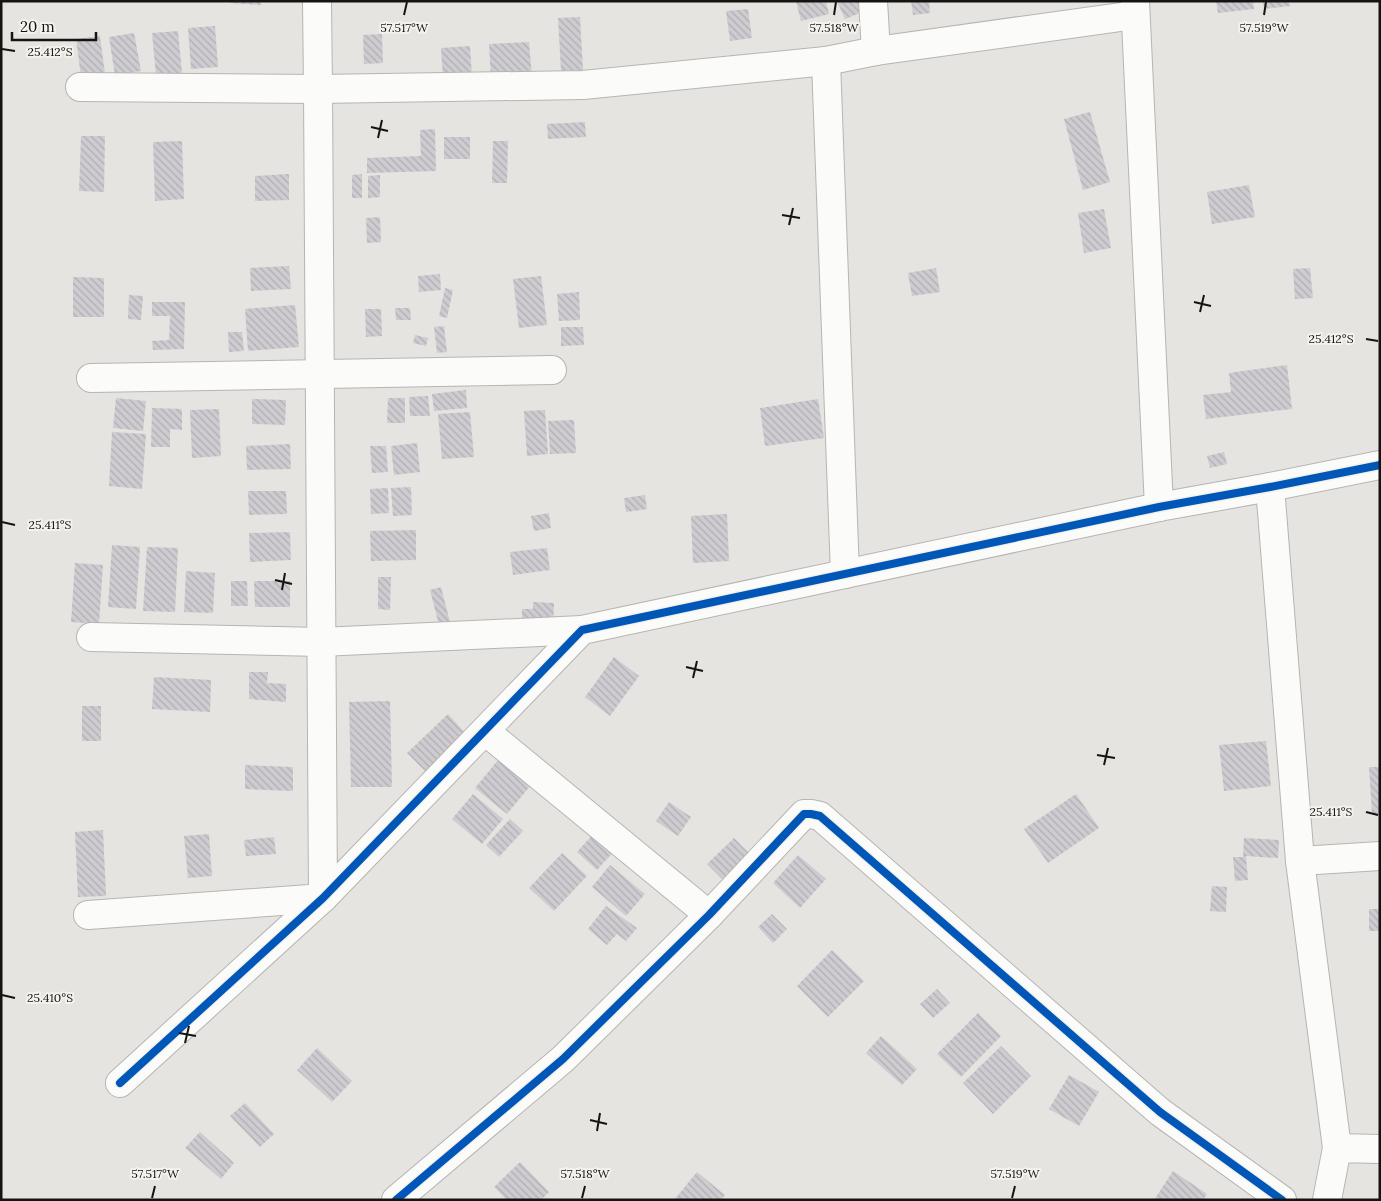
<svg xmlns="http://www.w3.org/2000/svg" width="1381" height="1201" font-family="Lora,serif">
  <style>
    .building { fill: url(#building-back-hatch) }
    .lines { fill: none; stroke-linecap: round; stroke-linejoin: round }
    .minor-casing { stroke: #b6b5b3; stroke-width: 30 }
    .minor { stroke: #fbfbfa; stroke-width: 28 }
    .cycleway-casing { stroke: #f4f2ec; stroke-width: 11 }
    .cycleway { stroke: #0057b8; stroke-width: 8 }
    .ticks { fill: none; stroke: #141412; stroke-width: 2 }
    .ticks-label { font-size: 12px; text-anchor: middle; fill: #141412; stroke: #f4f2ec; stroke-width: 4; stroke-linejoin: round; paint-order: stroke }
  </style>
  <defs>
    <pattern id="building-back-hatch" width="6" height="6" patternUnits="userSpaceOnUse" patternTransform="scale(1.25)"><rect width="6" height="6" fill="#ceccd0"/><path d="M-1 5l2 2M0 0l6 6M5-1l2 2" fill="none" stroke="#b0aeb2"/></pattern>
  </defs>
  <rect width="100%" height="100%" fill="#e5e4e1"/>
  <g class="building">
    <polygon points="230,1 261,1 261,5 230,3"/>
    <polygon points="796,1 826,1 829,14 801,21"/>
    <polygon points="837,1 861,1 865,11 845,19"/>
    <polygon points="911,1 929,1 930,13 913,15"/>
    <polygon points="1216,1 1253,1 1254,9 1218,13"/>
    <polygon points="1263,1 1289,1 1290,6 1264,9"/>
    <polygon points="748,9 752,38 730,41 726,11"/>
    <polygon points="580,17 583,70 561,71 558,18"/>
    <polygon points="215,26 218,67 191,69 188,28"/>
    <polygon points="178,31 182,73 156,75 152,33"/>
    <polygon points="134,33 141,71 115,75 109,37"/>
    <polygon points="382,34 383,63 364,64 363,35"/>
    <polygon points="100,36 105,74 81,77 76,39"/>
    <polygon points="529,42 532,77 491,79 489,44"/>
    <polygon points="470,46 472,77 443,79 441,48"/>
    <polygon points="1090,112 1110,182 1083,190 1064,119"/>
    <polygon points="585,122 586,137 548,139 547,124"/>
    <polygon points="435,129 436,171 367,173 367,158 421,156 420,130"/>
    <polygon points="81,136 105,136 104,192 79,191"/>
    <rect x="444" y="137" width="26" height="22"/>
    <polygon points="182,141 184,199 155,201 153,142"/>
    <polygon points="493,141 508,141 507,183 492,183"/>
    <polygon points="289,174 289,200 255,201 255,176"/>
    <polygon points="362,174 362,198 352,198 352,175"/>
    <polygon points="380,175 380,197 368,198 368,176"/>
    <polygon points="1249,185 1255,217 1212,224 1207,192"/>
    <polygon points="1104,209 1111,248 1084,253 1078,213"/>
    <polygon points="380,217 381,242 367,243 366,218"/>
    <polygon points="289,266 291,289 251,291 250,268"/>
    <polygon points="936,268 940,292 912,296 908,273"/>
    <polygon points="1310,268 1313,298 1295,299 1293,269"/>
    <polygon points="440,274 441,290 419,292 418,276"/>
    <polygon points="541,276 547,325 519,328 513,279"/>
    <polygon points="73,277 104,278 104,317 73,317"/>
    <polygon points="445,288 453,290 447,318 439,316"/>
    <polygon points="579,292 580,320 559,321 557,294"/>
    <polygon points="129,295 143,296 141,320 128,319"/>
    <polygon points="152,302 185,302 184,349 153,350 152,341 169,340 170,316 152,316"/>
    <polygon points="295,305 299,347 248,351 245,309"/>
    <polygon points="395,308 410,308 411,320 396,320"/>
    <polygon points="365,309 381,309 382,336 366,337"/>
    <polygon points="444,326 447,352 437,353 434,327"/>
    <polygon points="561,327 583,327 584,345 561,346"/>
    <polygon points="228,332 242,332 244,351 229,352"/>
    <polygon points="415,335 428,338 426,346 413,343"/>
    <polygon points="1287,365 1292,409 1206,419 1203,395 1231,392 1229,373"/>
    <polygon points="466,390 467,408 434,411 432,394"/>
    <polygon points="428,396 430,416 410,416 409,397"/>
    <polygon points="116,398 146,401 143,431 113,428"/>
    <polygon points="388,398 405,398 405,423 387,423"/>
    <polygon points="252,399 286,400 285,425 252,424"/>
    <polygon points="818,399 824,438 765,446 760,408"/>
    <polygon points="152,408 182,409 182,430 170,429 170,447 151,447"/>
    <polygon points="219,409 221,456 192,458 190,410"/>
    <polygon points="545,410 548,454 527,456 524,411"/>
    <polygon points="470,412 474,457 442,459 438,414"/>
    <polygon points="574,420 576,453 550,454 548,421"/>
    <polygon points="112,432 146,434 142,489 109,486"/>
    <polygon points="417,443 420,472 394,475 391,446"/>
    <polygon points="290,444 291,469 247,470 246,446"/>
    <polygon points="370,446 386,446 388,472 372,473"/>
    <polygon points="1224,452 1227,464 1210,468 1207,456"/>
    <polygon points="411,487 412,515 393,516 391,488"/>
    <polygon points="388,488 389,513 371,514 370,489"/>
    <polygon points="248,491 286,491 287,514 249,515"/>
    <polygon points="645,495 647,509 626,512 624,498"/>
    <polygon points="549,513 551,528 534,531 531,516"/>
    <polygon points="727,514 729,561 693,563 691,516"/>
    <polygon points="416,530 416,560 371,561 370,531"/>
    <polygon points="290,532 291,560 250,562 249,533"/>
    <polygon points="112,545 140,547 136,609 108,607"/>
    <polygon points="147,547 178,548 175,612 143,611"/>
    <polygon points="547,548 550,570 513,575 510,552"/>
    <polygon points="75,563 103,565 99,624 71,622"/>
    <polygon points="186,571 215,573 213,613 184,612"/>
    <polygon points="378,577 391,577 390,610 378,609"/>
    <polygon points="231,581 247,581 248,606 231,606"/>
    <polygon points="254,581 290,581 290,607 255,607"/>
    <polygon points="441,587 450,622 439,625 430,590"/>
    <polygon points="533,602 554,603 553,628 522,627 522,609 533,609"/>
    <polygon points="614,657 639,676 610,716 585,697"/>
    <polygon points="249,672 268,672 267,683 286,684 286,702 249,699"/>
    <polygon points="154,677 211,680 210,712 152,709"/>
    <polygon points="390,701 392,787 351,787 349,702"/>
    <rect x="82" y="706" width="19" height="35"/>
    <polygon points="448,714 466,734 426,772 407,753"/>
    <polygon points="1266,741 1271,786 1224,791 1219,745"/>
    <polygon points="499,759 531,785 507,814 475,788"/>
    <polygon points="245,765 293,767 293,791 245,789"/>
    <polygon points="1369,767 1380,767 1380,814 1372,814"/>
    <polygon points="473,794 503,819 482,844 452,819"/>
    <polygon points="1076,794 1099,828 1048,863 1024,829"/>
    <polygon points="669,802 691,817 678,836 656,821"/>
    <polygon points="510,819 523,831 499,857 486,845"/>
    <polygon points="103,830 106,896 78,897 75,832"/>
    <polygon points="596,831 616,849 597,870 577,852"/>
    <polygon points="209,834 212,876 188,878 184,836"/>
    <polygon points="274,837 276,854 246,856 244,840"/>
    <polygon points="734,838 749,853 722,879 707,864"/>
    <polygon points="1244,838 1279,840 1278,858 1246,856 1248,880 1235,881 1233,857 1243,857"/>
    <polygon points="562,853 587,876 554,911 529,888"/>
    <polygon points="798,855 826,879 800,908 773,883"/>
    <polygon points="610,865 645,894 626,916 592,887"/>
    <polygon points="1212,886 1227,887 1226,912 1210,911"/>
    <polygon points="606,906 637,928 626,941 617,934 607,945 588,929"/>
    <rect x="1369" y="909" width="11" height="22"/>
    <polygon points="772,914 787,929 773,943 758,927"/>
    <polygon points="832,950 864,981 828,1017 797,986"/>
    <polygon points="937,989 950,1003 933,1018 920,1004"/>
    <polygon points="978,1013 1001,1036 961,1077 937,1054"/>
    <polygon points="881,1036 917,1069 902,1085 866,1053"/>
    <polygon points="1001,1046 1031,1076 993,1114 963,1083"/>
    <polygon points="317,1048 352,1081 332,1102 297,1070"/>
    <polygon points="1069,1075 1099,1092 1079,1126 1049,1109"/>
    <polygon points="245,1103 274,1134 260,1147 230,1116"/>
    <polygon points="200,1132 234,1163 221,1179 185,1148"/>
    <polygon points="520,1162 549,1192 541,1200 507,1200 494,1187"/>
    <polygon points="1173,1171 1207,1194 1203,1200 1154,1200"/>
    <polygon points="697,1172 725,1195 721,1200 674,1200"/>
  </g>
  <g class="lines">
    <defs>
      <g id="minor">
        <polyline points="873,1 876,51"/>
        <polyline points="1135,1 1159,507"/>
        <polyline points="826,61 845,574"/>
        <polyline points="80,87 318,89 583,85 826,61 876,51 1135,15"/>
        <polyline points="91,378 552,370"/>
        <polyline points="1270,487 1300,861 1337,1148"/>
        <polyline points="91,637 321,642 582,630"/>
        <polyline points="485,731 709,915"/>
        <polyline points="1300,861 1380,856"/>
        <polyline points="88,915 323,898 318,89 317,1"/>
        <polyline points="120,1083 323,898 582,630 1159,507 1270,487 1380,465"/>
        <polyline points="396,1200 563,1059 709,915 804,814 811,814 820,816 1160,1112 1282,1200"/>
        <polyline points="1327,1200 1337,1148 1380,1149"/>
      </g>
    </defs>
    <use href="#minor" class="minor-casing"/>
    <use href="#minor" class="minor"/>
    <defs>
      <g id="cycleway">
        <polyline points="120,1083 323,898 582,630 1159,507 1270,487 1380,465"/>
        <polyline points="396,1200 563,1059 709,915 804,814 811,814 820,816 1160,1112 1282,1200"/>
      </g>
    </defs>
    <use href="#cycleway" class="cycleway-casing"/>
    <use href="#cycleway" class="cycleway"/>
  </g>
  <path class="ticks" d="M404 15 407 2M834 15 836 2M1264 15 1266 2M2 49 15 51M371 127 388 131M378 138 382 120M782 215 800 218M789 225 793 208M1194 302 1211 306M1200 312 1204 295M1366 339 1378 341M2 522 15 525M275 580 292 584M282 590 285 573M686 667 703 671M693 678 697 661M1097 755 1115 758M1104 765 1108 748M1366 812 1378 815M2 995 15 998M179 1033 196 1036M185 1043 189 1026M590 1120 607 1124M597 1131 600 1113M152 1198 155 1186M582 1198 585 1186M1012 1198 1015 1186"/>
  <g class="ticks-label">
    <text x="404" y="32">57.517°W</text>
    <text x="834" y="32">57.518°W</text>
    <text x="1264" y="32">57.519°W</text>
    <text x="50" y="56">25.412°S</text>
    <text x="1331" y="343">25.412°S</text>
    <text x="50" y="529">25.411°S</text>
    <text x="1331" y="816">25.411°S</text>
    <text x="50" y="1002">25.410°S</text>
    <text x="155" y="1178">57.517°W</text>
    <text x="585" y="1178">57.518°W</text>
    <text x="1015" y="1178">57.519°W</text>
  </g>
  <rect width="1381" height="1201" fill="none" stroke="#141412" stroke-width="5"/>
  <path d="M12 32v8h84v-8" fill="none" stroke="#141412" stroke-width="2.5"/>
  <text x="20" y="32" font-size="15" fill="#141412" stroke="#f4f2ec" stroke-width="4" paint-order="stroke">20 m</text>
</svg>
